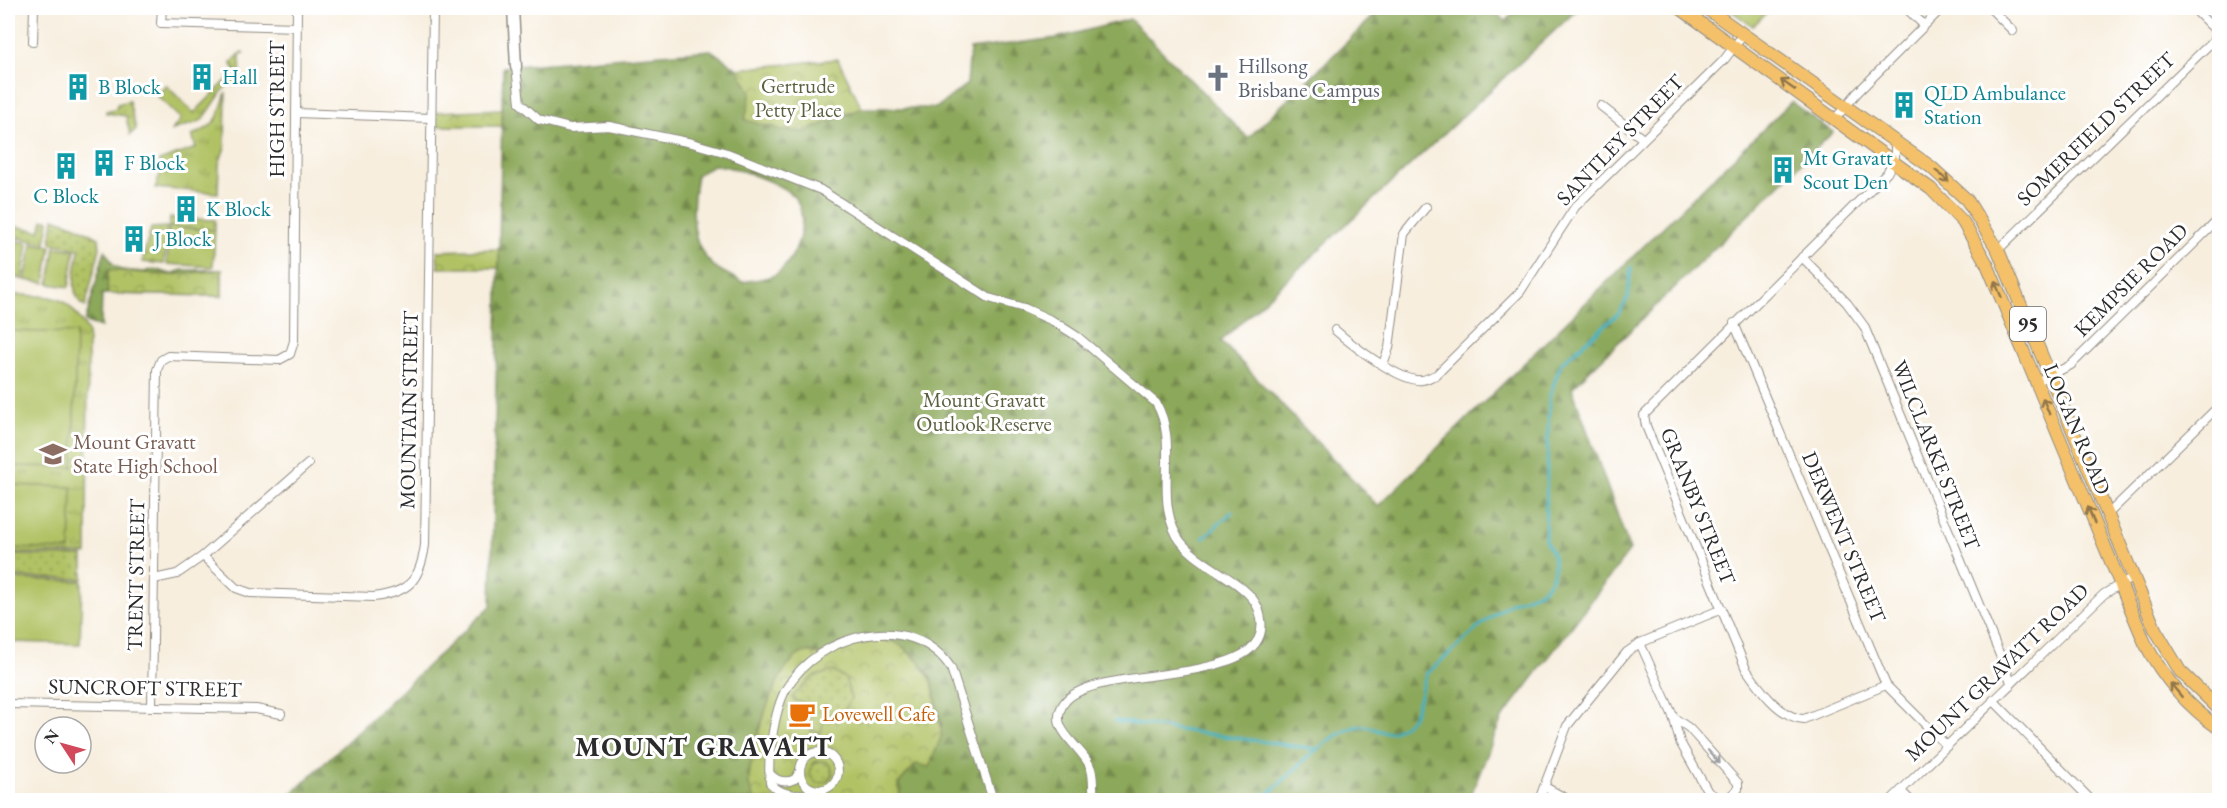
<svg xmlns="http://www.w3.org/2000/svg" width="2227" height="808" font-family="'EB Garamond',serif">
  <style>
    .grass { fill: url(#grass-tufts); stroke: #6e7648; stroke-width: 1.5 }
    .forest { fill: url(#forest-firs); stroke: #5c6a42; stroke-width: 1.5; fill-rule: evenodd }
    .park { fill: url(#park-crowns); stroke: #6e7648; stroke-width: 1.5 }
    .garden { fill: url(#garden-dots); stroke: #6e7648; stroke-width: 1.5 }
    .pitch { fill: #b1c265; stroke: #6e7648; stroke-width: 1.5 }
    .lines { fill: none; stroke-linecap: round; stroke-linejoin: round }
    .stream { stroke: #43b1bf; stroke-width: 3 }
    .minor-casing { stroke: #918c84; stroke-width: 10 }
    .tertiary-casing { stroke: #918c84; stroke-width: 13 }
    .primary-casing { stroke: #918c84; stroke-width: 14 }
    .minor { stroke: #fff; stroke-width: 8 }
    .tertiary { stroke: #fff; stroke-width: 10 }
    .primary { stroke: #f4c16a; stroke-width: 12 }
    .oneway { stroke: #90764a }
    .oneway2 { stroke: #a0a0a0 }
    .labels { text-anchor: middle; stroke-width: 6; stroke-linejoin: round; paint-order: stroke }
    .shield { fill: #fff; stroke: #6b6b6b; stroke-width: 1.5 }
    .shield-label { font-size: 20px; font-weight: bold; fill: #2b2b2b }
    .worship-label { font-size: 21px; fill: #5b616d; stroke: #fff; text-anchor: start }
    .culture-label { font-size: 21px; fill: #0d838f; stroke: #fff; text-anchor: start }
    .park-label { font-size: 21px; fill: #5a603f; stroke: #fff }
    .street-label { font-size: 21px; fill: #2b2b2b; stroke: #fff }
    .education-label { font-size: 21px; fill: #785e54; stroke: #fff; text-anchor: start }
    .food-label { font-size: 21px; fill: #c56008; stroke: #fff; text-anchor: start }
    .district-label { font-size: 27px; font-weight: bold; letter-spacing: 1.5px; fill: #2b2b2b; stroke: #fff }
  </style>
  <defs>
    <pattern id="grass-tufts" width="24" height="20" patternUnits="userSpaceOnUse" patternTransform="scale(1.5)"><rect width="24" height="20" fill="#b1c265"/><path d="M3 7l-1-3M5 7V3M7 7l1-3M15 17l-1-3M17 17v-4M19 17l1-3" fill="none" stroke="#909e53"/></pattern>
    <pattern id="forest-firs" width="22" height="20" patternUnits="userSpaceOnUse" patternTransform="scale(1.5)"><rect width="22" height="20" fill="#8ca85a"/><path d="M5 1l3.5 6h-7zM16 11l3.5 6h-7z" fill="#73894b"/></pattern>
    <pattern id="park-crowns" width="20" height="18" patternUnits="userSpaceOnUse" patternTransform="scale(1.5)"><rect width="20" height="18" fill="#b1c265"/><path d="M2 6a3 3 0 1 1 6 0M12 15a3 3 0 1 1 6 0" fill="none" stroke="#909e53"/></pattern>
    <pattern id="garden-dots" width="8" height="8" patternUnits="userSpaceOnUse" patternTransform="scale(1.5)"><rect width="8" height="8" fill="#b1c265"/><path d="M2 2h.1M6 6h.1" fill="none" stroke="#909e53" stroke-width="1.8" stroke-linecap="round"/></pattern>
  </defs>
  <rect width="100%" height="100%" fill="#fff"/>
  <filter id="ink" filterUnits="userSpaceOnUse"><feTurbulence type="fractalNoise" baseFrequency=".0167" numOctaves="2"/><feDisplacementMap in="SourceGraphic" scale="12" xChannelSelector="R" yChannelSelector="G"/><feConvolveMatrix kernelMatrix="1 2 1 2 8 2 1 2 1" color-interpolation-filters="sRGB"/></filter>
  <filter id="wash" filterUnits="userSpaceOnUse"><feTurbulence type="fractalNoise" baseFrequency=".008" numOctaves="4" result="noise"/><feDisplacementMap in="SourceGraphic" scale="24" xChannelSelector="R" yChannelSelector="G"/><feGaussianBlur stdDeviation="1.35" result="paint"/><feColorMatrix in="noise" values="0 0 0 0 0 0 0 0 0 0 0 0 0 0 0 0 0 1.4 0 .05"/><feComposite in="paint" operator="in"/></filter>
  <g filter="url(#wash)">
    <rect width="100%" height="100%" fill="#f7eede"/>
    <g class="grass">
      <path d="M242 52 244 53 240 54 241 85C237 85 230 84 227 86 223 87 209 114 202 120 197 124 178 127 171 131L181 119 157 96 166 85 194 113 236 71 231 63Z"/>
      <path d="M226 92 225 147 219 164 218 193 155 188 162 169 159 161 196 148 192 135C217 127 219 117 226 92Z"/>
      <path d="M8 294C53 299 63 288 88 332L87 554 8 553Z"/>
    </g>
    <g class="forest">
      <path d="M1382 8H1491L1505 21 1519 8H1579L1221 341 1378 506 1791 102 1833 132 1572 388 1630 550 1501 720 1469 800H901L898 784 916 764 942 725C937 711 936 698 933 684 929 669 914 657 903 647L836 651 824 657 809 651 792 661 750 772 749 784 755 800H285L491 606 503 67 711 50 738 69 751 92 746 120 804 132 862 108H936L967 84 970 49 1057 38 1130 19 1248 138ZM713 165C732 166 788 184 797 201 809 224 796 258 778 273 770 279 751 280 742 282 732 276 721 272 713 265 688 244 692 203 697 175Z"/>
      <polygon points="105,250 113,264 122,270 144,272 154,269 171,274 182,270 222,270 222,296 102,294 101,327 85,322"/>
    </g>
    <g class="park">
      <polygon points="1727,8 1771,8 1753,26"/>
      <polygon points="838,59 862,108 804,132 783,130 745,120 751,92 738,69"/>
      <polygon points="502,109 502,126 437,126 437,112"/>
      <polygon points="499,249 499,268 438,268 437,251"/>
      <polygon points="108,270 170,275 222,270 222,296 107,294"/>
      <path d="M877 640 895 642 903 647 919 662 932 681 942 735 929 767 916 764 898 784 901 800H755C753 795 749 789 749 783 748 757 776 655 807 652 812 651 819 655 824 657L846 646Z"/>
    </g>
    <g class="garden">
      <polygon points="129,101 136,129 130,135 126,116 106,113 106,111 117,108 117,104"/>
      <path d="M54 218 76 226 99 238 100 248 85 307C67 294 77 267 79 249L51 243Z"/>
      <polygon points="170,218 215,220 215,230 169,227"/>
      <polygon points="43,220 49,220 46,243 8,236 8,225 40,231"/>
      <polygon points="167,227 164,264 142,262 151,228"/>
      <polygon points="8,555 83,556 83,579 8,577"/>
      <polygon points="833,671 845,678 851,698 839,720 826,713 821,732 811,731 812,724 808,724 811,704 795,701 792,697 813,677"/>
      <circle cx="821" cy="772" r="11"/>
    </g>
    <g class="pitch">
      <polygon points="169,227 215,230 213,267 167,264"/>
      <polygon points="9,239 28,243 22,279 8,276"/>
      <polygon points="32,243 51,246 45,283 25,280"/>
      <polygon points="55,247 75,250 69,287 49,284"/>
      <polygon points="8,331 76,333 73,467 8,466"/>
      <polygon points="8,485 72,487 70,550 8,548"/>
      <polygon points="8,579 82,581 80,644 8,642"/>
    </g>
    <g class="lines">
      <g class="stream">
        <polyline points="1203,538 1232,512"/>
        <polyline points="1115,721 1315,749"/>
        <path d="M1260 800C1292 777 1316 740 1355 727 1376 720 1382 747 1410 720 1418 713 1421 685 1427 673 1454 651 1480 623 1509 604 1520 597 1536 597 1546 586 1559 571 1555 555 1545 540L1549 398 1561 363 1618 314 1628 298 1631 267"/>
      </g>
    </g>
  </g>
  <g filter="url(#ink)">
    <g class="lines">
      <defs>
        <g id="minor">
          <polyline points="162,8 161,23 296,27"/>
          <polyline points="1906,8 1924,25"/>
          <polyline points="1990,8 2013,31"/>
          <polyline points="2193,8 2220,35"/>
          <polyline points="33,42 34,8"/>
          <path d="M516 67 520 103 539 120 570 128 609 126 692 143 727 153 821 190 989 298 1024 308 1053 321 1078 337 1156 403C1180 443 1154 495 1177 536 1195 566 1247 580 1258 608 1290 693 1093 660 1064 703 1045 730 1084 746 1091 769 1094 779 1093 790 1093 800"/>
          <polyline points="1601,106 1643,139"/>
          <polyline points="296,113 431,118"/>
          <polyline points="1834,120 1857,93 1942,8"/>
          <polyline points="1998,250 2220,34"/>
          <polyline points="1802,257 1847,303 1864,326 2011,682"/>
          <polyline points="1734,323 1886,685 1947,746"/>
          <path d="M1335 330C1351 344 1401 383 1422 380 1426 380 1432 376 1436 375L1520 292 1575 207 1724 60 1743 35"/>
          <polyline points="1383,364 1389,348 1404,234 1426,207"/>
          <polyline points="2036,382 2071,365 2220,218"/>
          <polyline points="2107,515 2220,405"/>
          <path d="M203 556 236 588 250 593 374 597C409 592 420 581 425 545L433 8"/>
          <polyline points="154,579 177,574 203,556 308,464"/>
          <polyline points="1640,643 1673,716 1680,742 1708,792 1722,800"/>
          <path d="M1886 685 1804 719C1780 718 1759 688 1746 669L1646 426 1644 415 1887 173 1895 158V142"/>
          <polyline points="1993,700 2091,800"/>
          <polyline points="8,704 256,709 281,714"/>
          <polyline points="152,706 157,370 161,360 168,356 279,360 290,354 294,341 297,8"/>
          <polyline points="1673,717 1689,728 1738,783 1738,789 1726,800"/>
          <circle cx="819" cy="771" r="19"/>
          <path d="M770 774C777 781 785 784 795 779L800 771"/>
          <polyline points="1545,787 1569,800"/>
          <path d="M823 789C806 797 784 799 770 783 767 759 774 711 786 689 818 633 912 609 951 668L993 800"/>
          <polyline points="1901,791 1910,800"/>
          <polyline points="1539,800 1567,726 1627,652 1640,643 1722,609"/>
          <polyline points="1891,800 2104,594 2133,577"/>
        </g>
        <polyline id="tertiary" points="513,8 516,67"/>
        <g id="primary">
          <path d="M1680 8 1931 189 1963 222 1987 264 2145 643C2163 678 2187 706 2220 729"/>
          <polyline points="1706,8 1931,167 1967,200 1998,250 2155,629 2180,671 2220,710"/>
        </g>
      </defs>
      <use href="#minor" class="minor-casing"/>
      <use href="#tertiary" class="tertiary-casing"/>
      <use href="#primary" class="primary-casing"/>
      <use href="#minor" class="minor"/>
      <use href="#tertiary" class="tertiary"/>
      <use href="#primary" class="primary"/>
    </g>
    <defs><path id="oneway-shaft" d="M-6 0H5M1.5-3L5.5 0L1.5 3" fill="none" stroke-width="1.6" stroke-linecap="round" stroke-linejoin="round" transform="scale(1.5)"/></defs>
    <g class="oneway">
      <use href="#oneway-shaft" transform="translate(1788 85) rotate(-145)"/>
      <use href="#oneway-shaft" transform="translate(1942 176) rotate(41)"/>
      <use href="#oneway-shaft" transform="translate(1998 289) rotate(-113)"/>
      <use href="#oneway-shaft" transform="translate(2046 406) rotate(-112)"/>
      <use href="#oneway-shaft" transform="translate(2091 515) rotate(-113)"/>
      <use href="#oneway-shaft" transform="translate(2176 690) rotate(-130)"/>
    </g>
    <use class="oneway2" href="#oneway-shaft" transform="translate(1714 757) rotate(48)"/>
  </g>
  <defs>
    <symbol id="building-bare" viewBox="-9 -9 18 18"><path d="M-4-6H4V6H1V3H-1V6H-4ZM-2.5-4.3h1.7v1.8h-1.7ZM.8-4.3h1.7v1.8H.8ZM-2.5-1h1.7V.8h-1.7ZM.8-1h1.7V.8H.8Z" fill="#0f9aa8" stroke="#fff" stroke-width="2.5" paint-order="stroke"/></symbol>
    <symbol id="church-bare" viewBox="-9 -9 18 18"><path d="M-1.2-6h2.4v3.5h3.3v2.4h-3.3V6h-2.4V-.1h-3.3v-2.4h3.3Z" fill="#6b7280" stroke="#fff" stroke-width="2.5" paint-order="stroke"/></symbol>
    <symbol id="school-bare" viewBox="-9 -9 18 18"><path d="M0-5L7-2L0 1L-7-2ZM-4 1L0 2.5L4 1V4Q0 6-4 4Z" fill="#8d6e63" stroke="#fff" stroke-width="2.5" paint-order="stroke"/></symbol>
    <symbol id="cafe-bare" viewBox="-9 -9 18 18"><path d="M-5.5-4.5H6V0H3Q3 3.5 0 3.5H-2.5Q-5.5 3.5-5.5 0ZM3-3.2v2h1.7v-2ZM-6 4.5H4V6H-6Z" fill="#e8710a" stroke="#fff" stroke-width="2.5" paint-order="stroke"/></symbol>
  </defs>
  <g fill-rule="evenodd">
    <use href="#building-bare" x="183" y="58" width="38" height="38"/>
    <use href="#church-bare" x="1199" y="59" width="38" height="38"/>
    <use href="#building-bare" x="59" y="68" width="38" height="38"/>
    <use href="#building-bare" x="1885" y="86" width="38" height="38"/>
    <use href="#building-bare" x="85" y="144" width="38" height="38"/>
    <use href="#building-bare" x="47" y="147" width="38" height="38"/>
    <use href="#building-bare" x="1764" y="151" width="38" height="38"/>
    <use href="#building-bare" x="167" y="190" width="38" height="38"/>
    <use href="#building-bare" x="115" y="220" width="38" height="38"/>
    <use href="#school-bare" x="34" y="435" width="38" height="38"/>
    <use href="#cafe-bare" x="783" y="695" width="38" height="38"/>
  </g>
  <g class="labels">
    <rect class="shield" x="2010" y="307" width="36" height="34" rx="4.5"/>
    <g class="shield-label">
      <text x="2028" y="331">95</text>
    </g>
    <g class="worship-label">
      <text x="1238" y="73">Hillsong<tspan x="1238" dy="24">Brisbane Campus</tspan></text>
    </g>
    <g class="culture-label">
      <text x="222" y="84">Hall</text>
      <text x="98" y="94">B Block</text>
      <text x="1924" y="100">QLD Ambulance<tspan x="1924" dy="24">Station</tspan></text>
      <text x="1803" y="165">Mt Gravatt<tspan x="1803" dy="24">Scout Den</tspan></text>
      <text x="124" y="170">F Block</text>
      <text x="66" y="203" text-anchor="middle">C Block</text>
      <text x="206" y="216">K Block</text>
      <text x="154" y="246">J Block</text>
    </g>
    <g class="park-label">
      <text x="798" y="93">Gertrude<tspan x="798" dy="24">Petty Place</tspan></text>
      <text x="984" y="407">Mount Gravatt<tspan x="984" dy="24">Outlook Reserve</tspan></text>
    </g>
    <g class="street-label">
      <text transform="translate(277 109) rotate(-90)" y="7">HIGH STREET</text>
      <text transform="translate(2096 129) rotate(-44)" y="7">SOMERFIELD STREET</text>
      <text transform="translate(1620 140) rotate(-46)" y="7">SANTLEY STREET</text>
      <text transform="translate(2131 280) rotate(-45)" y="7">KEMPSIE ROAD</text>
      <text transform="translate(409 410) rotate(-89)" y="7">MOUNTAIN STREET</text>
      <text transform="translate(2077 429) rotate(67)" y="7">LOGAN ROAD</text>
      <text transform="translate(1936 455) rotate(68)" y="7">WILCLARKE STREET</text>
      <text transform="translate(1698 506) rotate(68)" y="7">GRANBY STREET</text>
      <text transform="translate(1844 537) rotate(67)" y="7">DERWENT STREET</text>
      <text transform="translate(136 575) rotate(-89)" y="7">TRENT STREET</text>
      <text transform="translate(1997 672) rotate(-44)" y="7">MOUNT GRAVATT ROAD</text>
      <text transform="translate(145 688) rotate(1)" y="7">SUNCROFT STREET</text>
    </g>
    <g class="education-label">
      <text x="73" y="449">Mount Gravatt<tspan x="73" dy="24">State High School</tspan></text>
    </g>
    <g class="food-label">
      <text x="822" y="721">Lovewell Cafe</text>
    </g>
    <g class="district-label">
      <text x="704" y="756">MOUNT GRAVATT</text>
    </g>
  </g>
  <rect width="2227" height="808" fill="none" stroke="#fff" stroke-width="30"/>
  <g transform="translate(63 745) rotate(306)"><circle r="28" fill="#ffffff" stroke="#aaaaaa" stroke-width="1.5"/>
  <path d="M0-4.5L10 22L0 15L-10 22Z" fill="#d1495b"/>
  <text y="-9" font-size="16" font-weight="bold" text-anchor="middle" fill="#2b2b2b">N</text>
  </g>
</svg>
